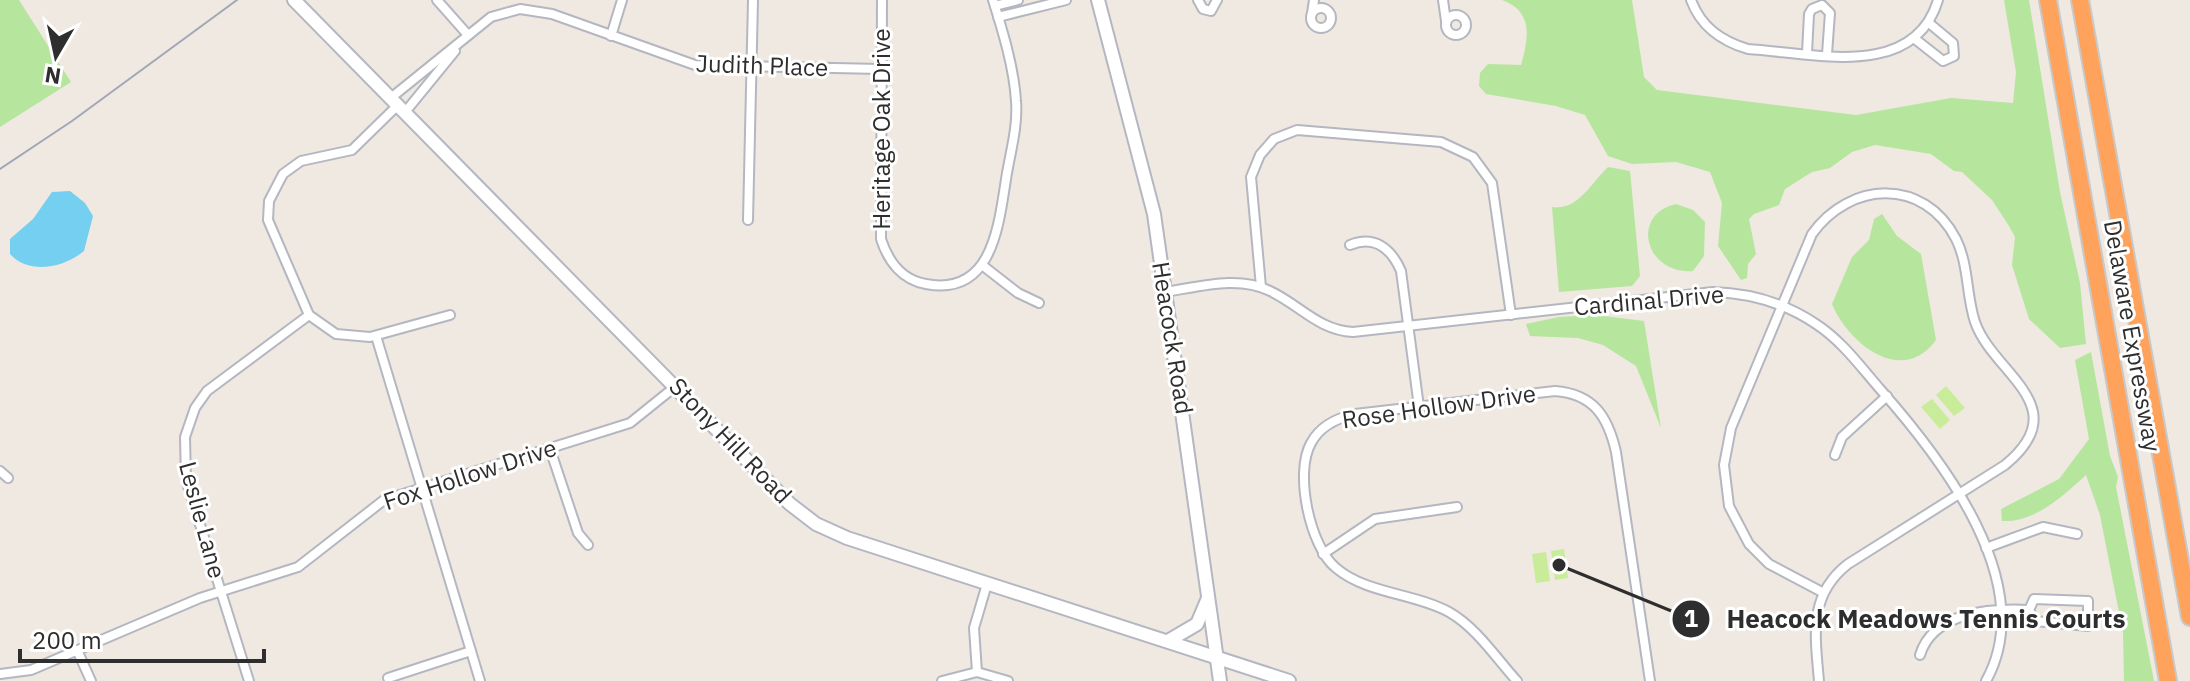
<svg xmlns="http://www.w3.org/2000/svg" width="2190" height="681" font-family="'IBM Plex Sans',sans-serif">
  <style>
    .green { fill: #b6e59e }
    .pitch { fill: #c9ec9a }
    .water { fill: #75cff0 }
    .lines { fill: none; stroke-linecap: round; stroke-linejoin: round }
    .street-casing { stroke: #b4b7c1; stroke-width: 12 }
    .secondary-casing { stroke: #b4b7c1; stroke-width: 16 }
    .highway-casing { stroke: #c9c9c9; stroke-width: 20 }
    .street { stroke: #fff; stroke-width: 8 }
    .secondary { stroke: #fff; stroke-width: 12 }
    .highway { stroke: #ffa35c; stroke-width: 16 }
    .rail { stroke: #a3a6b8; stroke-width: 2 }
    .labels { text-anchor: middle; stroke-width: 6; stroke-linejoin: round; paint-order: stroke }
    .street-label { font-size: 24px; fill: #2e2e2e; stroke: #fff }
    .leader { fill: none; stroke: #2e2e2e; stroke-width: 3 }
    .callout-dot { fill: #2e2e2e; stroke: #fff; stroke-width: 3 }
    .mark-label { font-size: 24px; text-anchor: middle; font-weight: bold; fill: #fff }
    .callout-label { font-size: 26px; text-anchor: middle; font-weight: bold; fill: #2e2e2e; stroke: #fff; stroke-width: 6; stroke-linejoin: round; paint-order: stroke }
  </style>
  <rect width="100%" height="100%" fill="#efe9e1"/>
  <g class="green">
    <polygon points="0,0 19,0 71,82 0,127"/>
    <path d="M1502 0H1632L1644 77 1657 90 1856 115 1951 98 2013 103 2016 72 2004 0H2029L2060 192 2080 283 2086 344 2060 348 2029 319 2012 265 2015 237 2009 226 1992 200 1962 172 1954 171 1931 154 1875 145 1852 152 1830 168 1812 172 1785 189 1779 205 1754 214 1749 219 1756 254 1748 264 1747 278 1741 280 1718 246 1722 203 1710 172 1676 162 1632 164 1608 156 1585 115 1556 106 1486 94 1479 86 1480 73 1488 64 1521 65C1529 37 1533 11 1502 0Z"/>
    <path d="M1608 167 1630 171 1640 276 1632 286 1559 292 1552 207C1578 211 1591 183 1608 167Z"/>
    <path d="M1676 204 1693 210 1705 222 1704 256 1693 271C1646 275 1629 215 1676 204Z"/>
    <path d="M1882 214 1897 236 1921 254 1936 340C1902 387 1848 343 1832 304L1852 257 1869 240 1874 219Z"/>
    <polygon points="1596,315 1644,321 1661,428 1636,366 1603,345 1578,338 1530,336 1526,324 1559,317"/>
    <path d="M2091 352 2110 456 2118 477 2116 487 2154 681H2124L2123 633 2100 515 2086 475C2064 495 2035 523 2002 521L2001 509 2059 479 2089 439 2075 360Z"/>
  </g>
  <g class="pitch">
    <polygon points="1946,386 1965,408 1954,416 1936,395"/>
    <polygon points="1932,399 1950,420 1940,429 1921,407"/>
    <polygon points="1564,549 1568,578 1555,580 1551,551"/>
    <polygon points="1546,552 1550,581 1536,583 1532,554"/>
  </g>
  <path class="water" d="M70 191 85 203 93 216 84 251C64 268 29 275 10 254V239L33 219 52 192Z"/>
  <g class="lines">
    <defs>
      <g id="street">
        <polyline points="437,0 468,35"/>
        <path d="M882 0 881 239C888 261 902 280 926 284 995 297 999 220 1007 173 1011 150 1018 125 1016 101 1014 68 1003 32 993 0"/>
        <polyline points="1198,0 1203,9 1211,11 1217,0"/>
        <polyline points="1443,0 1446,21"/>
        <path d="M1691 0C1701 27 1721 41 1748 49 1812 53 1914 81 1938 0"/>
        <polyline points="995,6 1018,0"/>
        <circle cx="1321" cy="18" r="10"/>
        <polyline points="1312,13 1314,0"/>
        <circle cx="1456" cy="25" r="10"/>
        <polyline points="998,17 1066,0"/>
        <polyline points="611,36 622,0"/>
        <polyline points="1915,39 1943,61 1954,56 1953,43 1929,23"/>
        <polyline points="1807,53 1809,14 1812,9 1822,5 1830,13 1827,54"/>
        <polyline points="392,97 491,17 520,9 552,14 695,65 881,69"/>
        <polyline points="399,104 352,150 301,161 283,174 269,201 268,220 309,315 336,334 370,337 450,315"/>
        <polyline points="406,111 455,51"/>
        <polyline points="748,220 753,0"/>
        <path d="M1350 245C1374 235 1391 248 1401 271L1419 407"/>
        <polyline points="982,265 1018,293 1039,303"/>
        <polyline points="1261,287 1251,177 1260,155 1274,139 1297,130 1441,142 1473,157 1492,183 1511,315"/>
        <path d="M1165 292C1199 287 1238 275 1270 291 1300 305 1318 330 1353 332L1713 292C1750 293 1785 303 1816 324 1842 341 1860 366 1880 389 1941 458 2040 584 1986 681"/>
        <polyline points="376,336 480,681"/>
        <polyline points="550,449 578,533 588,545"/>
        <polyline points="1835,455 1842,437 1887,396"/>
        <polyline points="0,471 8,478"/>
        <polyline points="1986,548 2043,527 2077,534"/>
        <polyline points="1323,554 1375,519 1457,507"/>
        <polygon points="2034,599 2088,601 2088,626 2035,621 2029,610"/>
        <polyline points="77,650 91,681"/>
        <path d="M1920 655C1933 612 1990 608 2029 610"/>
        <polyline points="977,672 974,628 987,584"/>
        <polyline points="0,674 31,670 200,598 298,567 384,500 630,423 676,386"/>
        <polyline points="388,678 471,651"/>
        <polyline points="249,681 186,480 185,437 195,408 207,391 309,315"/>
        <polyline points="942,681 977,672 1008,681"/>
        <path d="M1517 681C1496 658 1477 628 1449 612 1414 593 1367 594 1336 568 1310 547 1294 473 1311 443 1320 426 1337 418 1355 414L1555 391C1594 394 1608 417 1616 452L1650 681"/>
        <path d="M1819 681C1815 635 1808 595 1848 564L2005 465C2077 406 1993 374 1975 322 1966 295 1969 265 1956 239 1924 177 1850 181 1812 234L1731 428 1724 465 1729 506 1749 544 1769 564 1822 592"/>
      </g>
      <g id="secondary">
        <polyline points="294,0 790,504 816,524 847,538 1289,681"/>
        <polyline points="1098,0 1154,214 1220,681"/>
        <polyline points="1168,641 1197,624 1208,598"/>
      </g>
      <g id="highway">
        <polyline points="2048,0 2168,681"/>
        <polyline points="2080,0 2190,617"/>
      </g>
    </defs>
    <use href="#street" class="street-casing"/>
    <use href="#secondary" class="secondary-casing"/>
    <use href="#highway" class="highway-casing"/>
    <use href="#street" class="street"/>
    <use href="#secondary" class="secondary"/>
    <use href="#highway" class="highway"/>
    <polyline class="rail" points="0,169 72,121 237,0"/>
  </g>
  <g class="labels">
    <g class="street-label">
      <text transform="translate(762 66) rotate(2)" y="8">Judith Place</text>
      <text transform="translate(882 129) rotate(-90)" y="8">Heritage Oak Drive</text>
      <text transform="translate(1649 301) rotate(-5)" y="8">Cardinal Drive</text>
      <text transform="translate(2132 336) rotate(80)" y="8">Delaware Expressway</text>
      <text transform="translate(1172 338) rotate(81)" y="8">Heacock Road</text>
      <text transform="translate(1439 407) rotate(-8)" y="8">Rose Hollow Drive</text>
      <text transform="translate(730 441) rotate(46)" y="8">Stony Hill Road</text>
      <text transform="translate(470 475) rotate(-18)" y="8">Fox Hollow Drive</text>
      <text transform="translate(202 520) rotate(75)" y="8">Leslie Lane</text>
    </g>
  </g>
  <path class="leader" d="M1559 565L1691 619"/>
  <g class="callout-dot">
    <circle cx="1559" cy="565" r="8"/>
    <circle cx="1691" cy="619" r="20"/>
  </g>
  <g class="mark-label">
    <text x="1691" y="627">1</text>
  </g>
  <g class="callout-label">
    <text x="1926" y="628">Heacock Meadows Tennis Courts</text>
  </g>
  <g transform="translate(56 56) rotate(189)" stroke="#ffffff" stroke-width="6" paint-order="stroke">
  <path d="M0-6L14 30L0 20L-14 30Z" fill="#2e2e2e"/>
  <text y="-12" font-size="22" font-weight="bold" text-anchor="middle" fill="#2e2e2e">N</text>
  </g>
  <path d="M20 649v12h244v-12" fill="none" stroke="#2e2e2e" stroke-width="4"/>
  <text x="32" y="649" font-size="24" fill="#2e2e2e" stroke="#ffffff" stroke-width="6" paint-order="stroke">200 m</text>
</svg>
